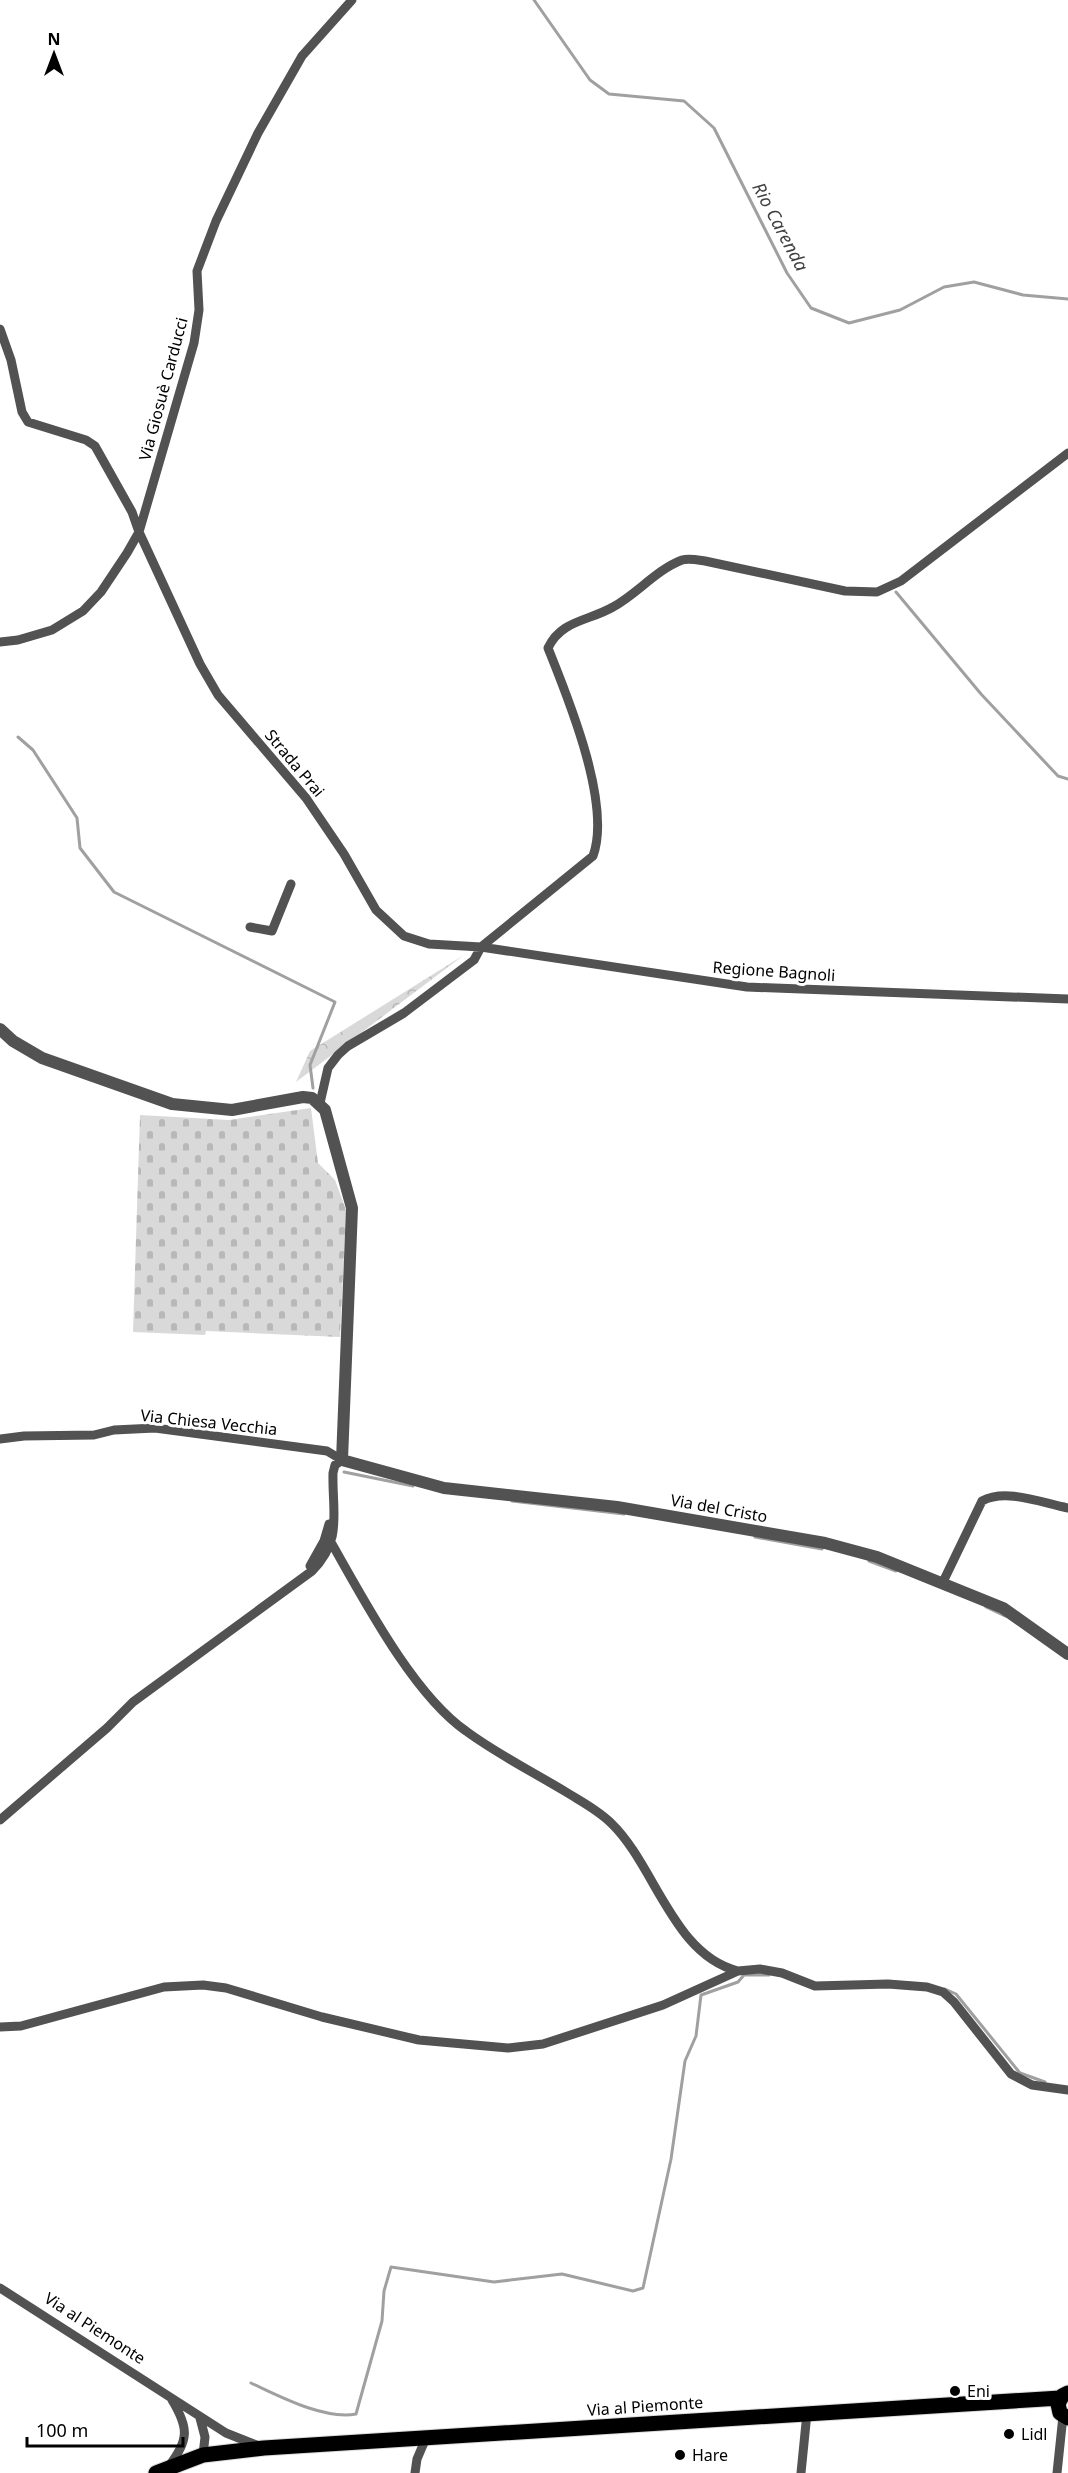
<svg xmlns="http://www.w3.org/2000/svg" width="1068" height="2473" viewBox="0 0 1068 2473" font-family="'Noto Sans',sans-serif">
	<style>
		.forest { fill: url(#forest-crowns) }
		.cemetery { fill: url(#cemetery-stones) }
		.lines { fill: none; stroke-linecap: round; stroke-linejoin: round }
		.stream { stroke: #a0a0a0; stroke-width: 3 }
		.primary-casing { stroke: #dbdbdb; stroke-width: 17 }
		.minor { stroke: #525252; stroke-width: 9 }
		.tertiary { stroke: #525252; stroke-width: 12 }
		.primary { stroke: #000; stroke-width: 15 }
		.poi-dot { fill: #000; stroke: #fff; stroke-width: 2 }
		.labels { text-anchor: middle; stroke-width: 6; stroke-linejoin: round; paint-order: stroke }
		.street-label { font-size: 16px; fill: #000; stroke: #fff }
		.poi-label { font-size: 16px; fill: #000; stroke: #fff; text-anchor: start }
		.water-label { font-size: 18px; font-style: italic; fill: #414141; stroke: #fff }
	</style>
	<defs>
		<pattern id="forest-crowns" width="20" height="18" patternUnits="userSpaceOnUse" patternTransform="scale(1.5)"><rect width="20" height="18" fill="#d9d9d9"/><path d="M2 6a3 3 0 1 1 6 0M12 15a3 3 0 1 1 6 0" fill="none" stroke="#b8b8b8"/></pattern>
		<pattern id="cemetery-stones" width="16" height="16" patternUnits="userSpaceOnUse" patternTransform="scale(1.5)"><rect width="16" height="16" fill="#d9d9d9"/><path d="M2 7V4a2 2 0 0 1 4 0v3zM10 15v-3a2 2 0 0 1 4 0v3z" fill="#b8b8b8"/></pattern>
	</defs>
	<rect width="100%" height="100%" fill="#fff"/>
	<path class="forest" d="M 464,955 L 296,1082 L 310,1051 Z"/>
	<path class="cemetery" d="M 311,1108 L 318,1163 L 335,1180 L 346,1210 L 340,1337 L 206,1331 L 205,1335 L 133,1332 L 140,1115 L 229,1120 Z"/>
	<g class="lines">
		<path class="stream" d="M 534,0 L 590,80 L 609,94 L 684,101 L 714,128 L 787,273 L 811,308 L 849,323 L 900,310 L 944,287 L 974,282 L 1023,295 L 1068,299
			M 896,592 L 981,694 L 1058,776 L 1068,779
			M 18,737 L 33,750 L 77,818 L 80,848 L 114,892 L 335,1002 L 310,1065 L 313,1088
			M 344,1472 L 413,1486
			M 512,1501 L 624,1514
			M 755,1537 L 822,1549
			M 869,1561 L 896,1571
			M 986,1607 L 1005,1616
			M 945,1989 L 956,1994 L 1020,2073 L 1045,2082
			M 251,2383 C 279,2396 324,2420 356,2414 L 382,2321 L 384,2291 L 391,2267 L 494,2282 L 562,2274 L 633,2291 L 643,2288 L 671,2159 L 685,2061 L 696,2036 L 701,1995 L 738,1982 L 744,1975 L 769,1975"/>
		<g class="primary-casing">
			<path id="primary" d="M 1068,2393 L 1062,2396 L 1058,2404 L 1060,2413 L 1068,2418
				M 156,2473 L 203,2455 L 264,2448 L 1060,2398"/>
		</g>
		<path class="minor" d="M 0,329 L 11,360 L 22,412 L 28,422 L 86,440 L 95,446 L 132,512 L 139,532 L 200,664 L 218,695 L 306,798 L 344,854 L 376,910 L 404,936 L 429,944 L 481,947 L 747,987 L 1068,999
			M 0,642 L 18,640 L 52,630 L 83,611 L 101,592 L 127,553 L 139,532 L 194,343 L 199,310 L 197,271 L 216,221 L 258,133 L 302,56 L 352,0
			M 250,927 L 272,931 L 291,884
			M 320,1103 L 328,1068 L 338,1055 L 348,1046 L 404,1013 L 474,960 L 481,947 L 593,856 C 612,804 568,698 548,648 C 561,620 589,621 613,607 C 637,594 656,570 682,560 C 689,558 698,560 705,561 L 845,591 L 877,592 L 901,581 L 1068,453
			M 0,1439 L 24,1436 L 94,1435 L 114,1430 L 155,1428 L 327,1451 L 342,1460 L 335,1465 L 333,1473 C 332,1513 343,1540 312,1571 L 133,1702 L 107,1728 L 0,1820
			M 332,1544 C 364,1600 413,1694 466,1731 C 497,1754 533,1772 566,1792 C 582,1802 598,1810 611,1823 C 655,1865 673,1955 738,1971
			M 310,1566 L 324,1541 L 329,1524
			M 942,1584 L 982,1501 C 1006,1488 1042,1503 1068,1508
			M 0,2027 L 21,2026 L 164,1987 L 203,1985 L 226,1988 L 322,2017 L 419,2040 L 508,2048 L 543,2044 L 663,2005 L 738,1971 L 760,1969 L 782,1973 L 815,1986 L 888,1984 L 927,1987 L 943,1992 L 954,2002 L 1011,2074 L 1032,2085 L 1068,2090
			M 0,2288 L 226,2433 L 259,2446
			M 200,2418 L 205,2437 L 203,2455
			M 169,2466 C 189,2440 189,2428 172,2400
			M 415,2473 L 417,2459 L 426,2438
			M 801,2473 L 807,2413
			M 1057,2473 L 1063,2416"/>
		<path class="tertiary" d="M 0,1029 L 13,1041 L 42,1058 L 172,1104 L 232,1110 L 303,1097 L 312,1098 L 325,1110 L 352,1208 L 342,1460 L 444,1488 L 617,1507 L 825,1543 L 877,1557 L 1003,1608 L 1068,1654"/>
		<use href="#primary" class="primary"/>
	</g>
	<g class="poi-dot">
		<circle cx="955" cy="2391" r="6"/>
		<circle cx="1009" cy="2434" r="6"/>
		<circle cx="680" cy="2455" r="6"/>
	</g>
	<g class="labels">
		<g class="street-label">
			<text transform="translate(163 389) rotate(-75)" y="6">Via Giosuè Carducci</text>
			<text transform="translate(295 763) rotate(50)" y="6">Strada Prai</text>
			<text transform="translate(774 971) rotate(4)" y="6">Regione Bagnoli</text>
			<text transform="translate(209 1422) rotate(6)" y="6">Via Chiesa Vecchia</text>
			<text transform="translate(719 1508) rotate(10)" y="6">Via del Cristo</text>
			<text transform="translate(95 2328) rotate(33)" y="6">Via al Piemonte</text>
			<text transform="translate(645 2406) rotate(-4)" y="6">Via al Piemonte</text>
		</g>
		<g class="poi-label">
			<text x="967" y="2397">Eni</text>
			<text x="1021" y="2440">Lidl</text>
			<text x="692" y="2461">Hare</text>
		</g>
		<g class="water-label">
			<text transform="translate(780 227) rotate(62)" y="6">Rio Carenda</text>
		</g>
	</g>
	<g transform="translate(54 54)" stroke="#ffffff" stroke-width="4.5" paint-order="stroke">
	<path d="M0-4.5L10 22L0 15L-10 22Z" fill="#000000"/>
	<text y="-9" font-size="16" font-weight="bold" text-anchor="middle" fill="#000000">N</text>
	</g>
	<path d="M27 2437v9h156v-9" fill="none" stroke="#000000" stroke-width="3"/>
	<text x="36" y="2437" font-size="18" fill="#000000" stroke="#ffffff" stroke-width="4.5" paint-order="stroke">100 m</text>
</svg>
